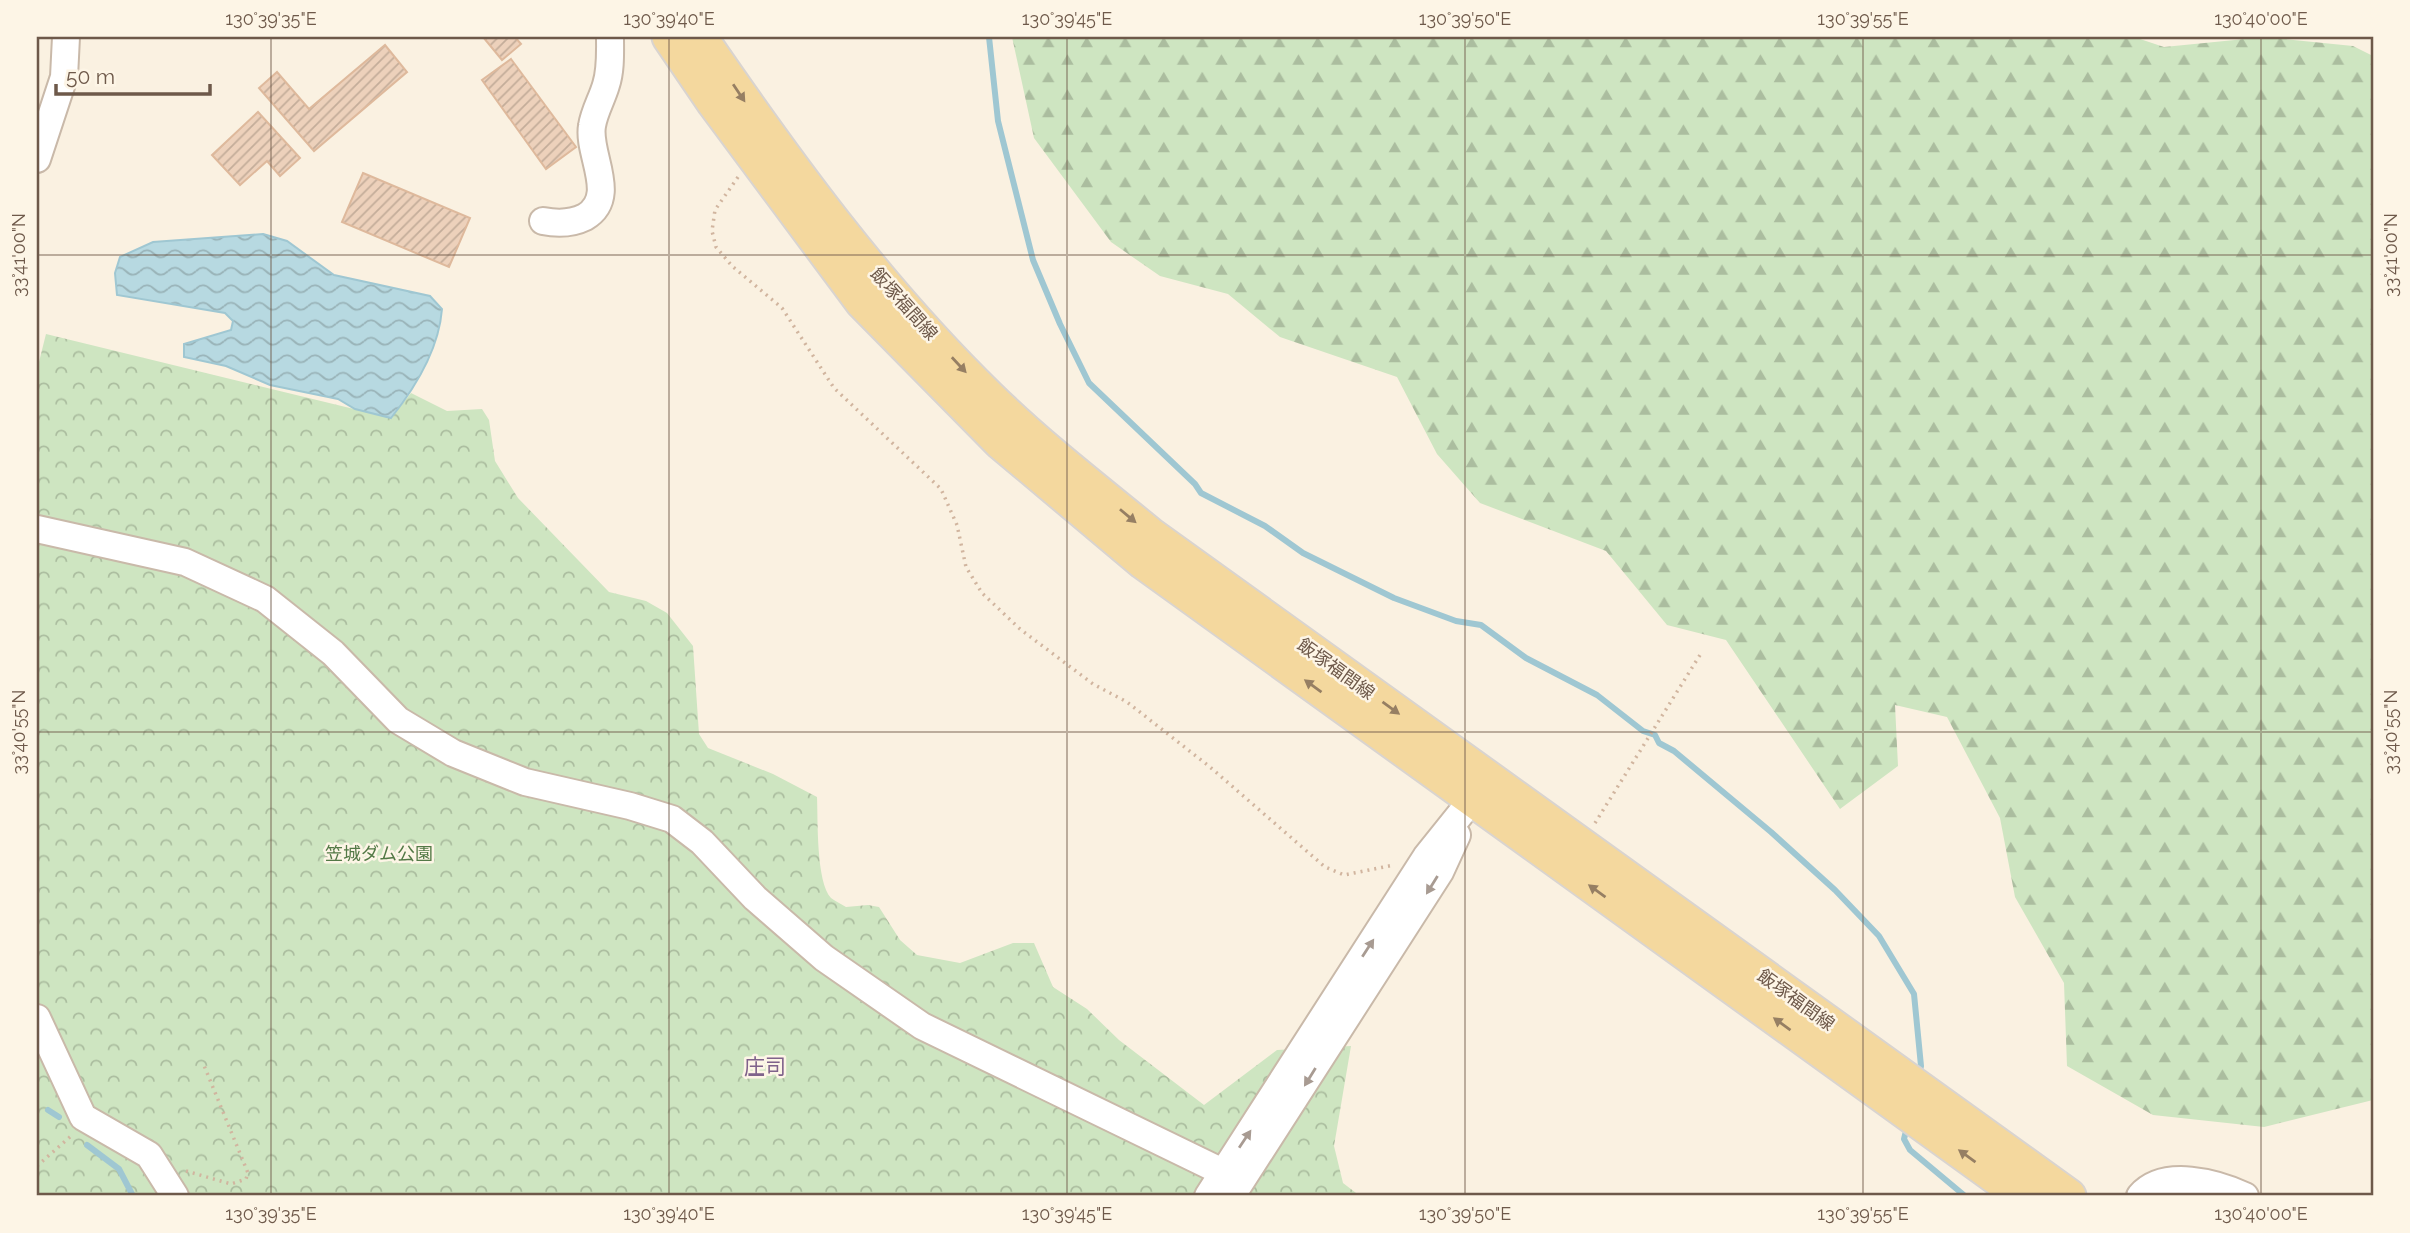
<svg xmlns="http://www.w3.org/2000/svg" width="2410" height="1233" viewBox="0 0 2410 1233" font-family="Raleway,'Noto Sans JP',sans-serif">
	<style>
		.forest { fill: url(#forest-firs) }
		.park { fill: url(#park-crowns) }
		.water { fill: url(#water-waves); stroke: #9fc7d2; stroke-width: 2 }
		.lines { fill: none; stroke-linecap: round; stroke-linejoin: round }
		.stream { stroke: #9fc7d2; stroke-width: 6 }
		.building { fill: url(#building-hatch); stroke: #deb99c; stroke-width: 2 }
		.minor-casing { stroke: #c9b9a9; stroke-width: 30 }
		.major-casing { stroke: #d9d4d0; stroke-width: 37 }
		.path { stroke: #d1b59f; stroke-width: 3.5; stroke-dasharray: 2 5; stroke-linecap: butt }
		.minor { stroke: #fff; stroke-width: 26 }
		.major { stroke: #f4d89e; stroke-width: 33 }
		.oneway { fill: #967f63 }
		.oneway2 { fill: #a89b92 }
		.ticks { fill: none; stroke: #6e594a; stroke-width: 2; stroke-opacity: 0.45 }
		.labels { text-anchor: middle; stroke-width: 5; stroke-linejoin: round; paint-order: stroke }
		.street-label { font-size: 18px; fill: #6e594a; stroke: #fdf5e6 }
		.park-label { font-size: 18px; fill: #537946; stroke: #fdf5e6 }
		.quarter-label { font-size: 21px; fill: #7f628b; stroke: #fdf5e6 }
		.neatline { fill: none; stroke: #6e594a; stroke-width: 2.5 }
		.ticks-label { font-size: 18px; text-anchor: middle; fill: #6e594a }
	</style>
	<defs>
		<pattern id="forest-firs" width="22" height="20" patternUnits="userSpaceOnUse" patternTransform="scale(1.75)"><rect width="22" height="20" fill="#cee5c1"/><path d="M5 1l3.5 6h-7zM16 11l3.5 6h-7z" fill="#abbd9f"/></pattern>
		<pattern id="park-crowns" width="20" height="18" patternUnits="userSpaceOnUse" patternTransform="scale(1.75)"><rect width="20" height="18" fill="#cee5c1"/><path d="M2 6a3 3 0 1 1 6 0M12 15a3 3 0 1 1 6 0" fill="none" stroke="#abbd9f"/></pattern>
		<pattern id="water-waves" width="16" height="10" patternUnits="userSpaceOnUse" patternTransform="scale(1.75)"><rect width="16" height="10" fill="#b7d9e1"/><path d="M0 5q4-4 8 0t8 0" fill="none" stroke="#99b3b8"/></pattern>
		<pattern id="building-hatch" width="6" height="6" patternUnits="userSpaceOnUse" patternTransform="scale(1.75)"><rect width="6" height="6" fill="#edd1bb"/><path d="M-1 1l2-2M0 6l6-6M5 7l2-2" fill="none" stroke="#c4ad9a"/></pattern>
	</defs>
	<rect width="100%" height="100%" fill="#faf1e1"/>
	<path class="forest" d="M 1012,37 L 2134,37 L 2164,47 L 2265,37 L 2353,46 L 2373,56 L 2373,1100 L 2264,1127 L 2153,1115 L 2067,1066 L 2064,983 L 2015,897 L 2000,818 L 1947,717 L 1895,705 L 1898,766 L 1840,809 L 1726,640 L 1667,625 L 1606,551 L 1480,503 L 1437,454 L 1397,377 L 1280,337 L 1228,294 L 1160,276 L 1111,242 L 1034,138 Z"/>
	<path class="park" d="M 46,334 L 391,418 L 411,393 L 447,411 L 482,409 L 489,420 L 495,461 L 518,498 L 609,592 L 646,601 L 667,613 L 693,646 L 699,734 L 708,748 L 773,774 L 817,797 C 818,820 816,882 831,898 C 835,901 841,904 846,907 L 868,905 L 879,907 L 900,940 L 917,955 L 960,963 L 1013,943 L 1034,943 L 1053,987 L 1087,1009 L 1119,1040 L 1204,1105 L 1277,1050 L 1351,1046 L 1334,1146 L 1343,1183 L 1360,1196 L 37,1196 L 37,370 Z"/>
	<path class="water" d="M 263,234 L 287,241 L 334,275 L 430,296 L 442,309 C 439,348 415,388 391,418 L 355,409 L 338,399 L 270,385 L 226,366 L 184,357 L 184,344 L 231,330 L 233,321 L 225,313 L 117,295 L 115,273 L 120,257 L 153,242 Z"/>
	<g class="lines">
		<path class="stream" d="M 989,37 L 998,121 L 1033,260 L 1060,324 L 1089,383 L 1195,484 L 1201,493 L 1265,526 L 1303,553 L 1394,598 L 1456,621 L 1481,625 L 1526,658 L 1597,695 L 1643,731 L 1655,735 L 1659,743 L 1674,751 L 1771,832 L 1835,890 L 1879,936 L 1914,994 L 1921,1066 L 1919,1076
			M 48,1110 L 59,1117
			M 1907,1127 L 1904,1139 L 1910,1150 L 1965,1196
			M 87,1145 L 119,1169 L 133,1196"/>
	</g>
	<path class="building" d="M 483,37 L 515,37 L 521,44 L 502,60 Z
		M 385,45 L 407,72 L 314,151 L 259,88 L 277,72 L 309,109 Z
		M 511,59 L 576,147 L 546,169 L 482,80 Z
		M 258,112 L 300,158 L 280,176 L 267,161 L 240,185 L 212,155 Z
		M 363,173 L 470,218 L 449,267 L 342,222 Z"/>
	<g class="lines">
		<g class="minor-casing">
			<path id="minor" d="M 37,159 L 64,77 L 66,37
				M 543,221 C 558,224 571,224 585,217 C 619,197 587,154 592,126 C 594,112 602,99 606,85 C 611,70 610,52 610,37
				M 37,529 L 185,562 L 265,599 L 333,653 L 398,720 L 453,753 L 525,782 L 630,806 L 672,819 L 702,842 L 755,898 L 824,958 L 922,1026 L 1241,1181
				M 37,1018 L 83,1117 L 149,1155 L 175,1196
				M 1233,1194 L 1440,872 L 1457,835
				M 1208,1196 L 1426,857 L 1483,786
				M 2140,1196 C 2164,1168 2217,1183 2245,1196"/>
		</g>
		<g class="major-casing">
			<path id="major" d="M 669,37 L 714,103 L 862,302 L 1000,442 L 1143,562 L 2022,1196
				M 700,37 C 787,164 878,289 989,397 C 1039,446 1096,490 1151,535 L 2069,1196"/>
		</g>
		<path class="path" d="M 738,177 L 715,210 L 712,231 L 716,247 L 732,266 L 782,308 L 834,388 L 941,489 L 957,525 L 966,567 L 982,593 L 1020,629 L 1093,684 L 1127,702 L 1210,767 L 1325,867 L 1344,875 L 1394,865
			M 1595,823 L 1700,655
			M 37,1166 L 71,1136
			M 186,1171 L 231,1184 L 246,1179 L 248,1173 L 203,1063"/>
		<use href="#minor" class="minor"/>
		<use href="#major" class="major"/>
	</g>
	<defs><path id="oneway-solid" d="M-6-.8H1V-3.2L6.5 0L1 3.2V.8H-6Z" transform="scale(1.75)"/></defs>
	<g class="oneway">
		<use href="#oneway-solid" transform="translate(739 93) rotate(56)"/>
		<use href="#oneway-solid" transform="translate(959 365) rotate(47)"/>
		<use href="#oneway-solid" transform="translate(1128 516) rotate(40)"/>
		<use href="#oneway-solid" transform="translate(1313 686) rotate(-144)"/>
		<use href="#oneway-solid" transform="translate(1391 708) rotate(36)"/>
		<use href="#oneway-solid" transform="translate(1597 891) rotate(-144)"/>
		<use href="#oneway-solid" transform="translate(1782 1024) rotate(-144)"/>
		<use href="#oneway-solid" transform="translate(1967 1156) rotate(-144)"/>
	</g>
	<g class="oneway2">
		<use href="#oneway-solid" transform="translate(1432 885) rotate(122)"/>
		<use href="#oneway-solid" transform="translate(1368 948) rotate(-57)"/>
		<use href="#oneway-solid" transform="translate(1310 1077) rotate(122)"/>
		<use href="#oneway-solid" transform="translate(1245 1139) rotate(-56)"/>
	</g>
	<path class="ticks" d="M 271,37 L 271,1196M 669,37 L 669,1196M 1067,37 L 1067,1196M 1465,37 L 1465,1196M 1863,37 L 1863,1196M 2261,37 L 2261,1196M 37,255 L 2373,255M 37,732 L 2373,732"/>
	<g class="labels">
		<g class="street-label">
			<text transform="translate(904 304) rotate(48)" y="6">飯塚福間線</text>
			<text transform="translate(1336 669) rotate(36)" y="6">飯塚福間線</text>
			<text transform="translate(1796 1000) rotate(36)" y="6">飯塚福間線</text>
		</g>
		<g class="park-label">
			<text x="379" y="860">笠城ダム公園</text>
		</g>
		<g class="quarter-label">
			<text x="765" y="1074">庄司</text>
		</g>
	</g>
	<rect width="2410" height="1233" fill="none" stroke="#fdf5e6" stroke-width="77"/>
	<path d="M56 84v10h154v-10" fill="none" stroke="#6e594a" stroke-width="3.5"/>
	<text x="66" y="84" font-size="21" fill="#6e594a" stroke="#fdf5e6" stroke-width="5" paint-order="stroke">50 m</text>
	<rect x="38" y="38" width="2334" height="1156" class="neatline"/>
	<g class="ticks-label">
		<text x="271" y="25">130°39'35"E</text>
		<text x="669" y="25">130°39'40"E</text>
		<text x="1067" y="25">130°39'45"E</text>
		<text x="1465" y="25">130°39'50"E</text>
		<text x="1863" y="25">130°39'55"E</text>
		<text x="2261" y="25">130°40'00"E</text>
		<text transform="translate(19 255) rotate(-90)" y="6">33°41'00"N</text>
		<text transform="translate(2391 255) rotate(-90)" y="6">33°41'00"N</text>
		<text transform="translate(19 732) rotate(-90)" y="6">33°40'55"N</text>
		<text transform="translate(2391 732) rotate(-90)" y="6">33°40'55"N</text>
		<text x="271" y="1220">130°39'35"E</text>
		<text x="669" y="1220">130°39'40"E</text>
		<text x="1067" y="1220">130°39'45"E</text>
		<text x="1465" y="1220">130°39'50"E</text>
		<text x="1863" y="1220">130°39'55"E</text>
		<text x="2261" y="1220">130°40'00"E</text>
	</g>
</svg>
